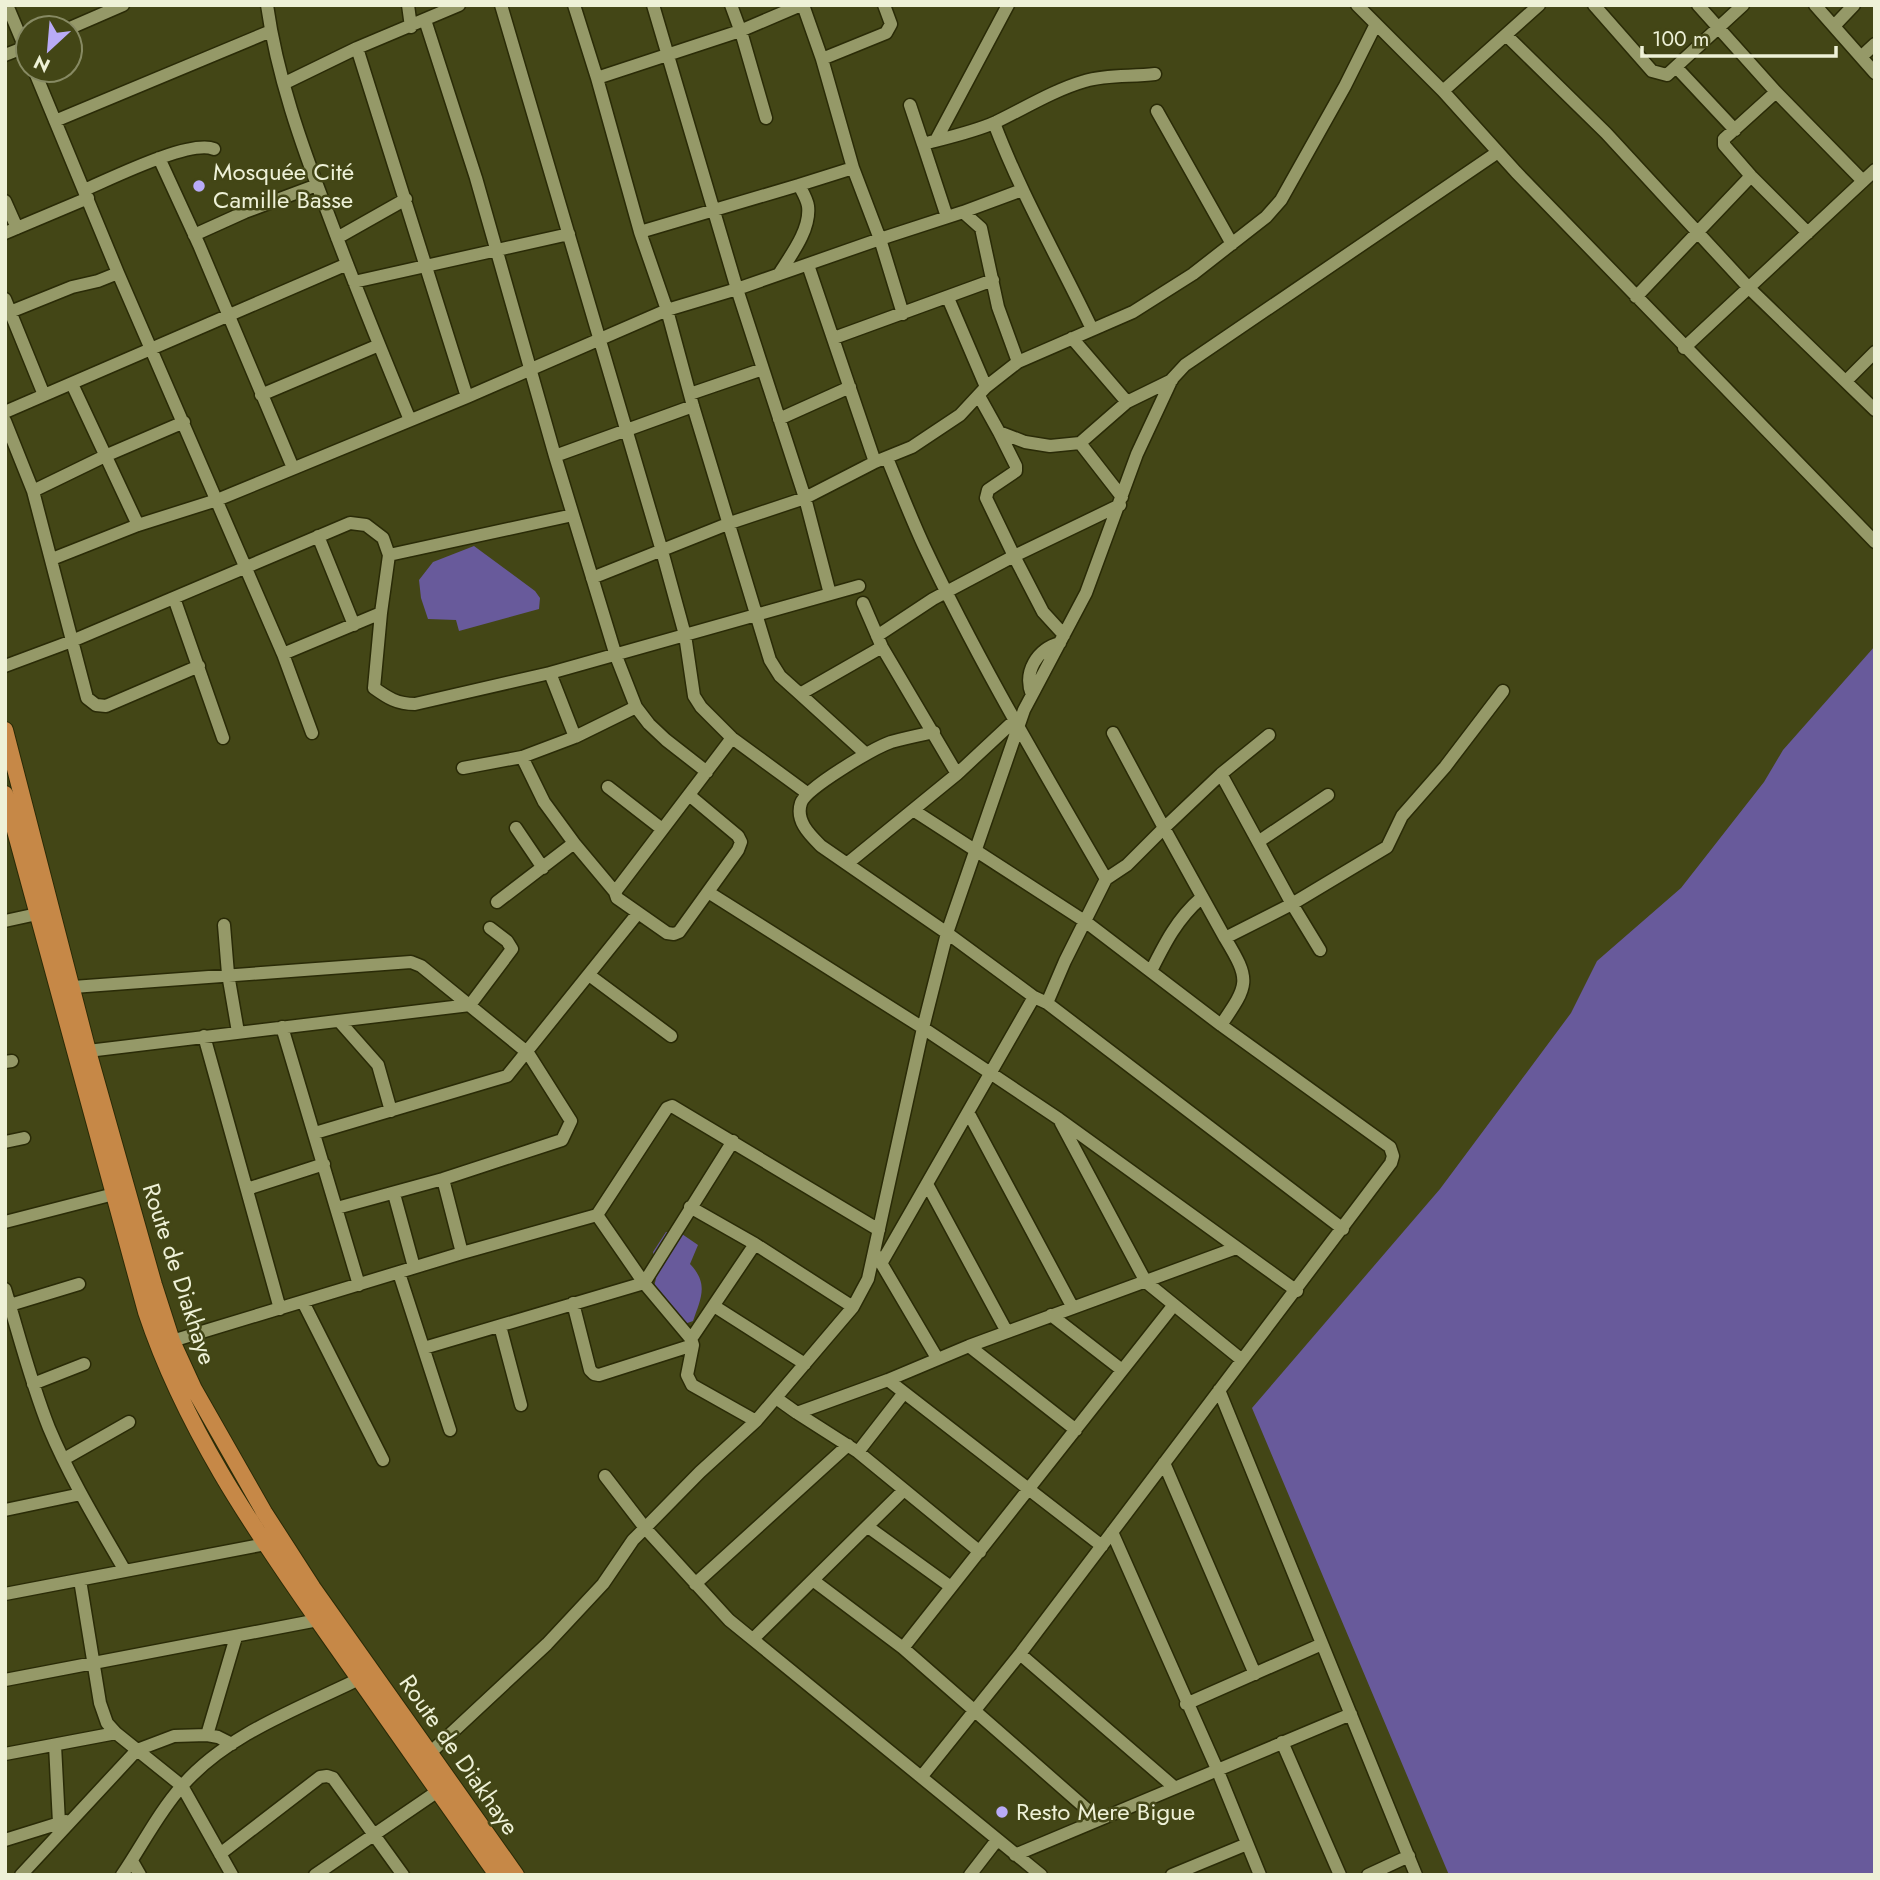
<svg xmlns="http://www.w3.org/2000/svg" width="1880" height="1880" viewBox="0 0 1880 1880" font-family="Jost,sans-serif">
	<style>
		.green { fill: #685a9b }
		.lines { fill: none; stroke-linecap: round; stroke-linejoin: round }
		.minor-casing { stroke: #2a2b07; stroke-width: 15 }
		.major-casing { stroke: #2a2b07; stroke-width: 18 }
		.minor { stroke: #959968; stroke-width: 12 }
		.major { stroke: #c68847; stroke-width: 16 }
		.poi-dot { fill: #b9abf7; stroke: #434616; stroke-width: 2.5 }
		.labels { text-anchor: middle; stroke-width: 5; stroke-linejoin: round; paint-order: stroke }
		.poi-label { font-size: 24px; fill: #eef1d7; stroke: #434616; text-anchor: start }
		.street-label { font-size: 24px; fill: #eef1d7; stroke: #434616 }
	</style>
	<rect width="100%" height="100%" fill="#434616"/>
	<path class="green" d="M 474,546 L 535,591 L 540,598 L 539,609 L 459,631 L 456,620 L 428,619 L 421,598 L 419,580 L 433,562 Z
		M 1875,646 L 1875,1875 L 1449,1875 L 1252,1408 L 1440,1189 L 1571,1013 L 1597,961 L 1681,888 L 1764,782 L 1783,750 Z
		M 666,1232 L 679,1232 L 698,1245 L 690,1264 C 709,1284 701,1298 693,1321 L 676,1327 L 650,1294 C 659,1279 657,1268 653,1252 Z"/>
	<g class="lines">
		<g class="minor-casing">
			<path id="minor" d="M 7,5 L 28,55
				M 267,5 C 277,76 301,144 327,211 C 353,281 381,350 410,420
				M 408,5 L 411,27
				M 501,5 L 662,551 L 685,635 L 694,696 L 701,707 L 732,738 L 807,793
				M 574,5 L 597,78 L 640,232 L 667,310 L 693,406 L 770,660 L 780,676 L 800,694
				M 653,5 L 737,289 L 805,498 L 830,594
				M 731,5 L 742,35 L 766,118
				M 803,5 L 822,59 L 853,168 L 880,239 L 903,314
				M 1357,5 L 1443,91 L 1516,172 L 1875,542
				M 1594,5 L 1652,71 L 1667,75 L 1743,5
				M 1698,5 L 1776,92 L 1863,181
				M 1815,5 L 1875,73
				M 425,20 L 476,178 L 555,456 L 616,656 L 636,707 L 649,724 L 666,740 L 707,772
				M 1834,26 L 1854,5
				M 70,28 L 123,5
				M 1506,35 L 1606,133 L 1749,288 L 1875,410
				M 357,48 L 467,397
				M 5,55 L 28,46
				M 1861,57 L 1875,44
				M 822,59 L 886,33 L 891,24 L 884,5
				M 1676,67 L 1735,130
				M 34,70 L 118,273 L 283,654 L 312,733
				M 597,78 L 740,31 L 801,5
				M 285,83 L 357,48 L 459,5
				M 1443,91 L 1539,5
				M 1776,92 L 1724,139 L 1724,145 L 1751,176 L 1808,233
				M 910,105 L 923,144
				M 1157,111 L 1232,244
				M 55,121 L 271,31
				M 994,123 C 1021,194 1059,260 1092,329
				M 936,140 L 1008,5
				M 159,158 L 199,245 L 293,468
				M 84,190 C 110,179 190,139 214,149
				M 5,201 L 17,228
				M 963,212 L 981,228 L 998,307 L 1018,362
				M 947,217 L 923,144 C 946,138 974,132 996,122 C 1025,108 1054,90 1085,81 C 1107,74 1132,77 1155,74
				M 640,232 L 799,185
				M 5,233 L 88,198
				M 194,235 L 245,212 L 317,185
				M 337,238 L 406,199
				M 808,265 L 875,462
				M 779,274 C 791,255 811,229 808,206 C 807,199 802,191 799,185 L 853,168
				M 354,282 L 569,234
				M 1636,297 L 1751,176
				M 948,298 L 986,387
				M 5,299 L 44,395
				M 5,314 L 72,287 L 98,281 L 118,273
				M 834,338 L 993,280
				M 1072,338 L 1127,402
				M 1684,348 L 1875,170
				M 1846,381 L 1875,352
				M 72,384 L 138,525
				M 690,394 L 763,369
				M 261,395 L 379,345
				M 979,396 L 999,432
				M 5,412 L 345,265
				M 779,419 L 850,387
				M 5,421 L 33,491 L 87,698 L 96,705 L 106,706 L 199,666
				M 1080,443 L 1122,497
				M 555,456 L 693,406
				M 887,458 C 899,487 911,518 924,546 C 978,661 1043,770 1106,879
				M 33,491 L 105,456 L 184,422
				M 1120,505 L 1014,556 L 986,498 L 988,490 L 1016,471 L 1016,466 L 999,432 L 1025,442 L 1050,446 L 1080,443 L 1127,402 L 1172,380
				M 318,536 L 354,625
				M 389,555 L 573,515
				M 52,559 L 138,525 L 217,500 L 467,397 L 667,310 L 737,289 L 880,239 L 963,212 L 1022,190
				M 592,578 L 730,523 L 805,498 L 875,462 L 912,447 L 960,415 L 986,387 L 1018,362 L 1133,312 L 1193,274 L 1266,217 L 1281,200 L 1345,86 L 1376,24
				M 174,598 L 223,738
				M 863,603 L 882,647 L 957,774
				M 877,636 L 933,599 L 1014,556 L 1043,612 L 1064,635
				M 283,654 L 381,613
				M 5,666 L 72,641 L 350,523 L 366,525 L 383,538 L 389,555 L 381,613 L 374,688 C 388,698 397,704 415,704 L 550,673 L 575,737
				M 550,673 L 859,586
				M 1032,695 L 1086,593 L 1137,454 L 1172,379 L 1185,365 L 1498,152
				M 934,732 C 920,735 905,738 891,742 C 874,748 806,788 801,803 C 795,821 810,835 821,846 L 947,933 L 1034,997 L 1047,1003 L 1343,1229
				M 1113,733 L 1164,828 L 1221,774 L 1269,735
				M 866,754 L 800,694 L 882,647
				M 522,757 L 544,802 L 574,843 L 615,892 L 617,898 L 667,933 L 674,934 L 679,932 L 738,850 L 741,842 L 738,836 L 689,795
				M 463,768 L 522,757 L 575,737 L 636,707
				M 1221,774 L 1292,904 L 1320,950
				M 608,787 L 662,829
				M 913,810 L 1086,922 L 1221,1025 L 1390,1147 L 1393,1156 L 1391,1163 L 1020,1654 L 922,1776
				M 516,828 L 543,868
				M 1258,842 L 1328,795
				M 848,863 L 957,774 L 1015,720
				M 615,892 L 732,738
				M 708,892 L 923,1028 L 1059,1119 L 1297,1291
				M 497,902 L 574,843
				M 5,921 L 37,914
				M 224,925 L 228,974 L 238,1032
				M 1151,971 C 1165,943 1177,919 1201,898
				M 589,975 L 671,1036
				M 73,987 L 411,962 L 421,966 L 528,1053 L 571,1121 L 562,1140 L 443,1179 L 337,1208
				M 1047,1003 L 1065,961 L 1106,879 L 1127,865 L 1164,828 L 1225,938 L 1292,904 L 1387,847 L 1402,816 L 1445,767 L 1503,691
				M 340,1022 L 378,1065 L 391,1111
				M 1221,1025 C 1249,984 1251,981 1225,938
				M 282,1027 L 359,1285
				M 204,1036 L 280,1309
				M 88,1051 L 470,1005 L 512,949 L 507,941 L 490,928
				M 5,1062 L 12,1061
				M 968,1112 L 1073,1308
				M 1061,1123 L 1146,1282 L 1242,1360
				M 315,1133 L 507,1076 L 638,913
				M 5,1142 L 24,1138
				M 443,1179 L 462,1253
				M 927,1184 L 1007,1332
				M 247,1189 L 324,1164
				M 394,1194 L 414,1267
				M 690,1207 L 755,1244 L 853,1307
				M 597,1215 L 644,1283 L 691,1339 L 693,1345 L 687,1375 L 692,1385 L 756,1421
				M 5,1222 L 114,1194
				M 877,1256 L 937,1358
				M 882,1262 L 1034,997
				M 399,1273 L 450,1430
				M 5,1289 C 19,1335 31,1383 49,1428 C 70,1478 98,1524 125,1571
				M 303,1302 L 383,1460
				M 573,1303 L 590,1370 L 594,1374 L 599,1375 L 693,1345
				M 10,1305 L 79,1284
				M 714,1306 L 805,1364
				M 1051,1315 L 1122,1370
				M 500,1326 L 521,1405
				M 691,1339 L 755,1244
				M 172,1341 L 462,1253 L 597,1215 L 667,1108 L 672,1106 L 879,1230
				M 969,1346 L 1076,1430
				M 424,1348 L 644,1283 L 733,1141
				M 888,1380 L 1102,1546
				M 33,1384 L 84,1364
				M 1219,1390 L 1416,1875
				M 776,1398 L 797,1413 L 888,1380 L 969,1346 L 1236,1248
				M 797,1413 L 858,1452 L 980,1552
				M 858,1452 L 903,1394
				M 64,1459 L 129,1422
				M 1164,1463 L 1255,1674
				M 605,1476 L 645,1528 L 729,1620 L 1041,1875
				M 5,1510 L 81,1494
				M 868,1527 L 951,1587
				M 1112,1532 L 1217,1769 L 1260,1875
				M 80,1580 L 100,1703 L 107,1723 L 116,1733 L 182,1786 L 232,1875
				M 814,1581 L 903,1648 L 1098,1819
				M 695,1584 L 848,1445
				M 5,1594 L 271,1543
				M 753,1639 L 904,1490
				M 903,1648 L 1173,1306
				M 1020,1654 L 1174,1787
				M 5,1680 L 318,1620
				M 1186,1704 L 1322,1644
				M 207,1735 L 236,1637
				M 1282,1742 L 1340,1875
				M 55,1745 L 59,1823
				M 430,1753 L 547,1644 L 603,1584 L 633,1540 L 645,1528 L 700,1472 L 756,1421 L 853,1307 L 868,1279 L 923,1028 L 947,933 L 1024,710 L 1032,695 C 1023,672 1037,649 1060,643
				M 5,1754 L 116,1733
				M 5,1840 L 66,1821
				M 220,1854 L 320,1777 L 327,1776 L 333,1778 L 403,1875
				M 1015,1855 L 1351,1714
				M 132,1861 L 140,1875
				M 21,1875 L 137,1750 L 174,1736 L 207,1735 L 218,1737 L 232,1744
				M 122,1875 C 142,1846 158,1813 182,1786 C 227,1734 298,1709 359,1679
				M 315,1875 L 438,1791
				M 970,1875 L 997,1840
				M 1172,1875 L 1247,1844
				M 1368,1875 L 1409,1856"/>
		</g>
		<g class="major-casing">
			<path id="major" d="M 5,730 L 88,1051 L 154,1285 L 172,1341 L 194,1389 L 264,1512 L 313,1588 L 516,1875
				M 5,794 L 146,1312 C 184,1426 251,1525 319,1622 C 378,1707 438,1790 497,1875"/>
		</g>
		<use href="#minor" class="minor"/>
		<use href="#major" class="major"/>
	</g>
	<g class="poi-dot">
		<circle cx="199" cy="186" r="7"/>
		<circle cx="1002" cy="1812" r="7"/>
	</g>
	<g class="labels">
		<g class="poi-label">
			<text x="213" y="180">Mosquée Cité<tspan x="213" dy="28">Camille Basse</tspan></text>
			<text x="1016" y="1820">Resto Mere Bigue</text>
		</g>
		<g class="street-label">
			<text transform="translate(179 1274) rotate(72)" y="8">Route de Diakhaye</text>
			<text transform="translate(459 1755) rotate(55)" y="8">Route de Diakhaye</text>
		</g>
	</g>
	<rect width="1880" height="1880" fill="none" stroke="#eef1d7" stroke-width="14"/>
	<g transform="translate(49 49) rotate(206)"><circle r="33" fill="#434616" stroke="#878a63" stroke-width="2"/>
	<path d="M0-5L12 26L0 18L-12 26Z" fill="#b9abf7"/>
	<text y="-10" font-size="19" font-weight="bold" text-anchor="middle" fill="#eef1d7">N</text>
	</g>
	<path d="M1642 46v10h194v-10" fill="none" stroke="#eef1d7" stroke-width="3.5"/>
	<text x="1652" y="46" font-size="21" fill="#eef1d7" stroke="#434616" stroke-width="5" paint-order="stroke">100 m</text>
</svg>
